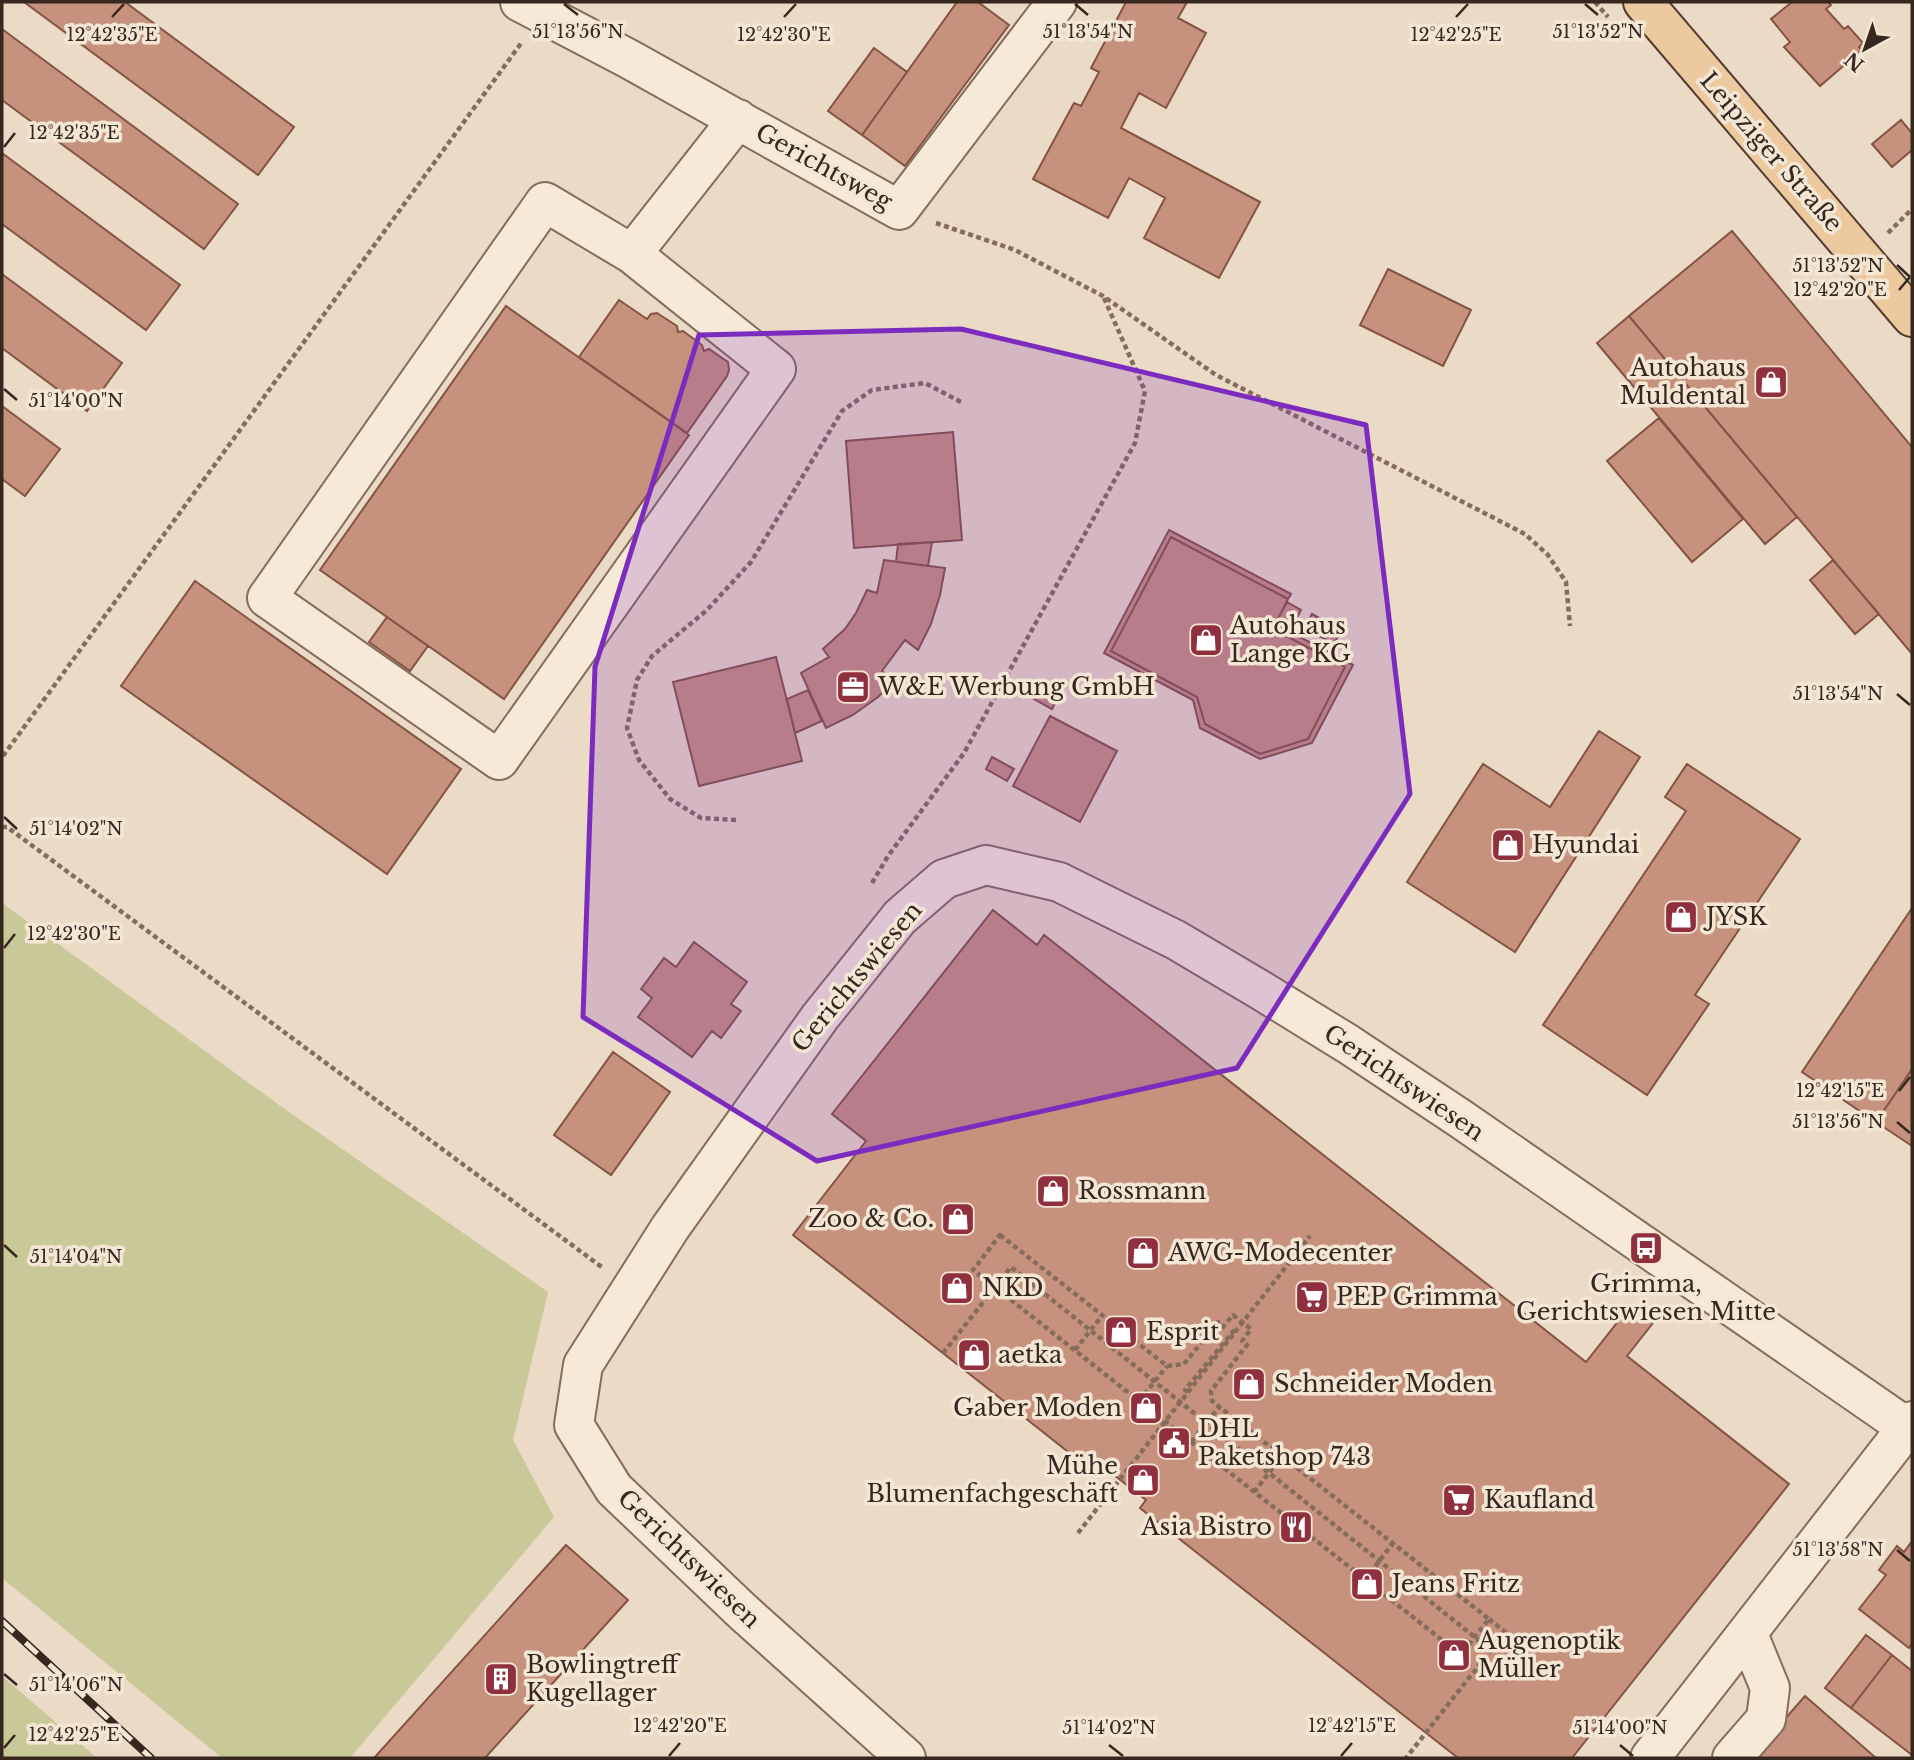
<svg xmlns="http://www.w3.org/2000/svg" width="1914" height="1760" viewBox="0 0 1914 1760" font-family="'Libre Baskerville',serif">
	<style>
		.green { fill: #c9c899 }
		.building { fill: #c7927d; stroke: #835443; stroke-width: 2 }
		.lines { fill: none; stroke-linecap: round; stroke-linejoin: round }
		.minor-casing { stroke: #856c5c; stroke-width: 42 }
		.major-casing { stroke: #533c30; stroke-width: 42 }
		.path { stroke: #856c5c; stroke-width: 4.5; stroke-dasharray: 5 3.5; stroke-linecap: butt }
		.minor { stroke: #f7e9d8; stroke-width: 38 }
		.major { stroke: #ecc99f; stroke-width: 38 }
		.rail-casing { stroke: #36271f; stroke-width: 8 }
		.rail { stroke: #f3e6d4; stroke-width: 5; stroke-dasharray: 16; stroke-linecap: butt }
		.path-bridge { stroke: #856c5c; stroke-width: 4.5; stroke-dasharray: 5 3.5; stroke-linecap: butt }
		.marked { fill: #7b2cbf; fill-opacity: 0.2; stroke: #7b2cbf; stroke-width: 5; stroke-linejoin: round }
		.ticks { fill: none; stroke: #36271f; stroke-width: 2.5 }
		.labels { text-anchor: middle; stroke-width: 7; stroke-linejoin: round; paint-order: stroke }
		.street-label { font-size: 24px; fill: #36271f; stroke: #f3e6d4 }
		.poi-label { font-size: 24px; fill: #36271f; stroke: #f3e6d4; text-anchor: start }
		.ticks-label { font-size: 18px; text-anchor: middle; fill: #36271f; stroke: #f3e6d4; stroke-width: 7; stroke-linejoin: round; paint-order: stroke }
	</style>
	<rect width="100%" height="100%" fill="#ebdac5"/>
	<path class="green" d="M 2,903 L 286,1110 L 548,1292 L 513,1440 L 554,1517 L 350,1758 L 222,1758 L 2,1578 Z
		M 2,1676 L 97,1758 L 2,1758 Z"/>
	<path class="building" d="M 24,2 L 125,2 L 294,127 L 258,175 Z
		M 957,2 L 978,2 L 1009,25 L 905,166 L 862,135 Z
		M 1126,2 L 1187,2 L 1178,18 L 1206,33 L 1166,108 L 1139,93 L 1121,128 L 1260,202 L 1219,278 L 1144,238 L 1165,198 L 1129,178 L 1108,218 L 1033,179 L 1074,103 L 1081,106 L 1099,72 L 1091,68 Z
		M 1792,2 L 1828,2 L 1831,5 L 1826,9 L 1844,29 L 1848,26 L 1863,43 L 1859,47 L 1862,50 L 1820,86 L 1784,47 L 1790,42 L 1771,19 Z
		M 2,29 L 238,204 L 204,249 L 2,100 Z
		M 874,48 L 907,72 L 862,135 L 828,111 Z
		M 1901,120 L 1912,133 L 1912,150 L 1892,167 L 1872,144 Z
		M 2,153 L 180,285 L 146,330 L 2,224 Z
		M 1732,231 L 1912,447 L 1912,654 L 1629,316 Z
		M 1388,269 L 1471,310 L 1443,366 L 1360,325 Z
		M 2,274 L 122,363 L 87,411 L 2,348 Z
		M 619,300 L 647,319 L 651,314 L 657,313 L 677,326 L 678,332 L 683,331 L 702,345 L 704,351 L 709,349 L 728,362 L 729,370 L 727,376 L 687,433 L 579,357 Z
		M 506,306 L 689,435 L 504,699 L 320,570 Z
		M 1629,316 L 1797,517 L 1765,544 L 1597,343 Z
		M 2,406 L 60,449 L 25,496 L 2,479 Z
		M 1659,418 L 1743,519 L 1692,562 L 1607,461 Z
		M 953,432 L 962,540 L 854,548 L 846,441 Z
		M 1169,530 L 1291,594 L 1288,599 L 1171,537 L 1111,651 L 1197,697 L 1205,724 L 1260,754 L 1308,739 L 1345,667 L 1273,629 L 1275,624 L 1353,665 L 1312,743 L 1260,759 L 1200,728 L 1193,700 L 1104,653 Z
		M 1171,537 L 1288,599 L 1273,629 L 1345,667 L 1308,739 L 1260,754 L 1205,724 L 1197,697 L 1111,651 Z
		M 932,542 L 928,566 L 896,562 L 898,544 Z
		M 884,560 L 945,568 L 940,595 L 931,624 L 918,650 L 905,640 L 882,671 L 894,681 L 878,697 L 853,715 L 826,728 L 801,673 L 829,657 L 823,649 L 845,629 L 856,613 L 867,590 L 877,593 Z
		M 1833,560 L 1879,614 L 1855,634 L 1810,580 Z
		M 195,581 L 461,769 L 387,874 L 121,686 Z
		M 1287,602 L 1301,610 L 1290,632 L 1275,624 Z
		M 1312,614 L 1341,630 L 1334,644 L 1305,628 Z
		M 387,617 L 428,646 L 410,671 L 369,642 Z
		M 776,657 L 802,761 L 699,786 L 673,682 Z
		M 1043,681 L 1061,691 L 1052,709 L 1034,699 Z
		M 808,690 L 822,721 L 795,733 L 787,699 Z
		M 1050,716 L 1117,751 L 1080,822 L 1013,786 Z
		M 1599,731 L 1640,757 L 1515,952 L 1407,882 L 1483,764 L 1550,807 Z
		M 992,757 L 1014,769 L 1007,781 L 986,769 Z
		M 1687,764 L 1800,839 L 1695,995 L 1709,1004 L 1647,1095 L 1543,1025 L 1686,811 L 1665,797 Z
		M 1912,908 L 1912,1069 L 1876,1122 L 1802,1072 Z
		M 993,910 L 1037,945 L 1044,935 L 1586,1362 L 1631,1305 L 1653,1323 L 1627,1356 L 1789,1484 L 1572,1758 L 1458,1758 L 1140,1508 L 1146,1500 L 1087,1454 L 1081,1462 L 793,1235 L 866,1141 L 832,1114 Z
		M 694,942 L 747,982 L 731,1004 L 741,1011 L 721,1038 L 712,1031 L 692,1057 L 638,1017 L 652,998 L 641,989 L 664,958 L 676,967 Z
		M 613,1052 L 670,1092 L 611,1175 L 554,1135 Z
		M 1912,1069 L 1912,1146 L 1876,1122 Z
		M 1912,1541 L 1912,1643 L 1909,1648 L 1859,1609 L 1886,1575 L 1879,1570 L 1897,1546 L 1904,1552 Z
		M 566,1545 L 628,1600 L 485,1758 L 374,1758 Z
		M 1866,1635 L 1892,1655 L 1851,1708 L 1825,1688 Z
		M 1892,1655 L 1912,1671 L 1912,1755 L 1851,1708 Z
		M 1805,1696 L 1876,1758 L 1751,1758 Z"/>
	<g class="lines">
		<g class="minor-casing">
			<path id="minor" d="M 520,2 L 629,59 L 899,210 L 1057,2
				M 632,254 L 776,369 L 499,760 L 267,598 L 545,202 L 632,254 L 738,119
				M 906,1758 L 742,1611 L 614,1489 L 574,1425 L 583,1365 L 670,1228 L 820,1017 L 900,917 L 944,879 L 986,865 L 1059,882 L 1176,940 L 1262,991 L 1348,1044 L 1461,1119 L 1912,1431
				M 1650,1758 L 1912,1421
				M 1732,1758 L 1766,1719 L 1770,1688 L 1748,1634"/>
		</g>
		<g class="major-casing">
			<path id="major" d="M 1643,2 L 1912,317"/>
		</g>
		<path class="path" d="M 1595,2 L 1608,17
			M 936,223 L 1015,250 L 1103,296 L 1216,375 L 1525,534 L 1548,555 L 1566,582 L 1570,626
			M 1888,233 L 1912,209
			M 3,756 L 522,42
			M 736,820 L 701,818 L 670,799 L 639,760 L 627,728 L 637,680 L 652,656 L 707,610 L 751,562 L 842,411 L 872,390 L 925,383 L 961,402
			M 2,827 L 7,827 L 603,1268
			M 872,883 L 888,856 L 964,753 L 1135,443 L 1145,391 L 1104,298
			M 1000,1235 L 1167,1366 L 1184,1364 L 1218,1322 L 1223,1327 L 1233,1315 L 1251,1329 L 1242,1341 L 1247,1345 L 1211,1391 L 1212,1401 L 1489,1619 L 1461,1655 L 973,1270 Z
			M 943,1353 L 1011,1267 L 1491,1650 L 1406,1758
			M 1188,1392 L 1185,1390 L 1236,1328
			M 1078,1533 L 1310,1236
			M 1489,1619 L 1514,1639"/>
		<use href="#minor" class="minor"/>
		<use href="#major" class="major"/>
		<g class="rail-casing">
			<path id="rail" d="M 2,1621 L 151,1758"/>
		</g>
		<use href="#rail" class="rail"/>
		<path class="path-bridge" d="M 1075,1350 L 1102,1316
			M 1139,1401 L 1167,1366
			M 1191,1442 L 1220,1406
			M 1254,1492 L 1282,1456
			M 1365,1580 L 1393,1543"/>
	</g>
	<path class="marked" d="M 961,329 L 1366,425 L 1410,794 L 1237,1068 L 817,1161 L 583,1017 L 595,667 L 699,335 Z"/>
	<path class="ticks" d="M 564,4 L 578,15M 1075,4 L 1088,15M 1585,4 L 1598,15M 112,17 L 124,4M 784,17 L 796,4M 1456,17 L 1468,4M 4,147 L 15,133M 1897,265 L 1910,277M 1899,290 L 1910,277M 4,389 L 17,400M 1897,694 L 1910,705M 4,817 L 17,829M 4,948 L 15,934M 1899,1091 L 1910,1077M 1897,1122 L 1910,1133M 4,1245 L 17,1257M 1897,1550 L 1910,1561M 4,1674 L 17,1685M 1109,1745 L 1123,1756M 1620,1745 L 1633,1756M 4,1748 L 15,1735M 669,1756 L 680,1743M 1341,1756 L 1352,1743"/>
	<defs>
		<g id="shop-square" transform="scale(1.75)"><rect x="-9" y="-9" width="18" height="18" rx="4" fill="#90303e" stroke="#f3e6d4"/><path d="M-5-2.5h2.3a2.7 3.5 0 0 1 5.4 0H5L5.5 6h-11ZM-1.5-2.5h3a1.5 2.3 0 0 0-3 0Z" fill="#fff"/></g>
		<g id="office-square" transform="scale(1.75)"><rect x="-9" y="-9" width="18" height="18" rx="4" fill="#90303e" stroke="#f3e6d4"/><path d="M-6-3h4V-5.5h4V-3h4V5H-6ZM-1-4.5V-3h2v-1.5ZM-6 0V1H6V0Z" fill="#fff"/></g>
		<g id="bus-square" transform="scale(1.75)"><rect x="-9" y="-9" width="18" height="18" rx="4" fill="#90303e" stroke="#f3e6d4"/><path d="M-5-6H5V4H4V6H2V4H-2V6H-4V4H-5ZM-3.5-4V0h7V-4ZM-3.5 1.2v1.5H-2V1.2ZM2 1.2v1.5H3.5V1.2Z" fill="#fff"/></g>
		<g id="supermarket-square" transform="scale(1.75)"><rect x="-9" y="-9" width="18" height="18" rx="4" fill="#90303e" stroke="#f3e6d4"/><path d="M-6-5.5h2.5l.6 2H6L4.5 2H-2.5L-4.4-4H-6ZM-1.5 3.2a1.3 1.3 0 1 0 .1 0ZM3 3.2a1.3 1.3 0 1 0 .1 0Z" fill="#fff"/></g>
		<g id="civic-square" transform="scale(1.75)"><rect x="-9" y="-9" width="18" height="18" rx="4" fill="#90303e" stroke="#f3e6d4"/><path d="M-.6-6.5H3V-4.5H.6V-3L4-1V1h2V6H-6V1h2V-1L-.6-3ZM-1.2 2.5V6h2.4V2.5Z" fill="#fff"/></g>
		<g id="restaurant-square" transform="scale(1.75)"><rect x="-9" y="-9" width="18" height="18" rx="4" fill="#90303e" stroke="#f3e6d4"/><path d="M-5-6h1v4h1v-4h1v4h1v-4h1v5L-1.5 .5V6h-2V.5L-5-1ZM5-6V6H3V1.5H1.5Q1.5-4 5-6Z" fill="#fff"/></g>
		<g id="building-square" transform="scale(1.75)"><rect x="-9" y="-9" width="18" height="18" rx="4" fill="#90303e" stroke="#f3e6d4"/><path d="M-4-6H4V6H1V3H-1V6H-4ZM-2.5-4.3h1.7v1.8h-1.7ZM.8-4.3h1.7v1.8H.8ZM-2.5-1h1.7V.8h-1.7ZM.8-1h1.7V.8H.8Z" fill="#fff"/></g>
	</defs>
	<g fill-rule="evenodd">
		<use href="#shop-square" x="1771" y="382"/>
		<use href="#shop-square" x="1206" y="640"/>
		<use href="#office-square" x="853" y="687"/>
		<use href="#shop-square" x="1508" y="845"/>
		<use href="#shop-square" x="1681" y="917"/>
		<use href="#shop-square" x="1053" y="1191"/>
		<use href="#shop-square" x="958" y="1219"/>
		<use href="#bus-square" x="1646" y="1248"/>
		<use href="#shop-square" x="1143" y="1253"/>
		<use href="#shop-square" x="957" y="1288"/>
		<use href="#supermarket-square" x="1312" y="1297"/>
		<use href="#shop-square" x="1121" y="1332"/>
		<use href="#shop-square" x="974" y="1355"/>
		<use href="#shop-square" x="1249" y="1384"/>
		<use href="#shop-square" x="1146" y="1408"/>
		<use href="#civic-square" x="1174" y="1443"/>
		<use href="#shop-square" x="1143" y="1480"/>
		<use href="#supermarket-square" x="1459" y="1500"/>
		<use href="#restaurant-square" x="1296" y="1527"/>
		<use href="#shop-square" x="1367" y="1584"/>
		<use href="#shop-square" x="1454" y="1655"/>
		<use href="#building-square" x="501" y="1679"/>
	</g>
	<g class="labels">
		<g class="street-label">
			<text transform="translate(1771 152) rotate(49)" y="8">Leipziger Straße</text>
			<text transform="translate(824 167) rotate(29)" y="8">Gerichtsweg</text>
			<text transform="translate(857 977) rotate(-50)" y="8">Gerichtswiesen</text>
			<text transform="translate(1404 1083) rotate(34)" y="8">Gerichtswiesen</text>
			<text transform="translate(689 1559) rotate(44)" y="8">Gerichtswiesen</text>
		</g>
		<g class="poi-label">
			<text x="1746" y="376" text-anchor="end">Autohaus<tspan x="1746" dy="28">Muldental</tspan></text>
			<text x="1230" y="634">Autohaus<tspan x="1230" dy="28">Lange KG</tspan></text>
			<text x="878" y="695">W&amp;E Werbung GmbH</text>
			<text x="1532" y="853">Hyundai</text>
			<text x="1706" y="925">JYSK</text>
			<text x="1078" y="1199">Rossmann</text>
			<text x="934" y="1227" text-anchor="end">Zoo &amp; Co.</text>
			<text x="1168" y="1261">AWG-Modecenter</text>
			<text x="1646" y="1292" text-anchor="middle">Grimma,<tspan x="1646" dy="28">Gerichtswiesen Mitte</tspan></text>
			<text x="982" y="1296">NKD</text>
			<text x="1336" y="1305">PEP Grimma</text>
			<text x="1146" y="1340">Esprit</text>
			<text x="998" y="1363">aetka</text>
			<text x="1274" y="1392">Schneider Moden</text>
			<text x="1122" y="1416" text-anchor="end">Gaber Moden</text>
			<text x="1198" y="1437">DHL<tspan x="1198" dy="28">Paketshop 743</tspan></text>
			<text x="1118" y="1474" text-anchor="end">Mühe<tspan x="1118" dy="28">Blumenfachgeschäft</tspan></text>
			<text x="1484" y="1508">Kaufland</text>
			<text x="1272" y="1535" text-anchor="end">Asia Bistro</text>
			<text x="1392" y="1592">Jeans Fritz</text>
			<text x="1478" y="1649">Augenoptik<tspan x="1478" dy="28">Müller</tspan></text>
			<text x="526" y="1673">Bowlingtreff<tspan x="526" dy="28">Kugellager</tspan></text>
		</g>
	</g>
	<g class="ticks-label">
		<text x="578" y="38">51°13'56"N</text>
		<text x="1088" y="38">51°13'54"N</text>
		<text x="1598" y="38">51°13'52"N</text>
		<text x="112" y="41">12°42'35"E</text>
		<text x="784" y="41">12°42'30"E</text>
		<text x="1456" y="41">12°42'25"E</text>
		<text x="74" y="139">12°42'35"E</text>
		<text x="1838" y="272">51°13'52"N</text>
		<text x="1840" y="296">12°42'20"E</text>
		<text x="76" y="407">51°14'00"N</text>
		<text x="1838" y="700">51°13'54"N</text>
		<text x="76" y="835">51°14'02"N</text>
		<text x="74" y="940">12°42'30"E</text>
		<text x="1840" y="1097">12°42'15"E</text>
		<text x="1838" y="1128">51°13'56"N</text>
		<text x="76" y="1263">51°14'04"N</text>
		<text x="1838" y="1556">51°13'58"N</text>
		<text x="76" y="1691">51°14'06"N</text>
		<text x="680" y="1732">12°42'20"E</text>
		<text x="1352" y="1732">12°42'15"E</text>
		<text x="1109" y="1734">51°14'02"N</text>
		<text x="1620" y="1734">51°14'00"N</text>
		<text x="74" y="1741">12°42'25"E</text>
	</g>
	<rect width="1914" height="1760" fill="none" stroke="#36271f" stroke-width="7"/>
	<g transform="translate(1865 49) rotate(220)" stroke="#f3e6d4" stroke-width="5" paint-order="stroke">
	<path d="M0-5L12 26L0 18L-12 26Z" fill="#36271f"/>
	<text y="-10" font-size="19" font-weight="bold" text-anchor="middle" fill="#36271f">N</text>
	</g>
</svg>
